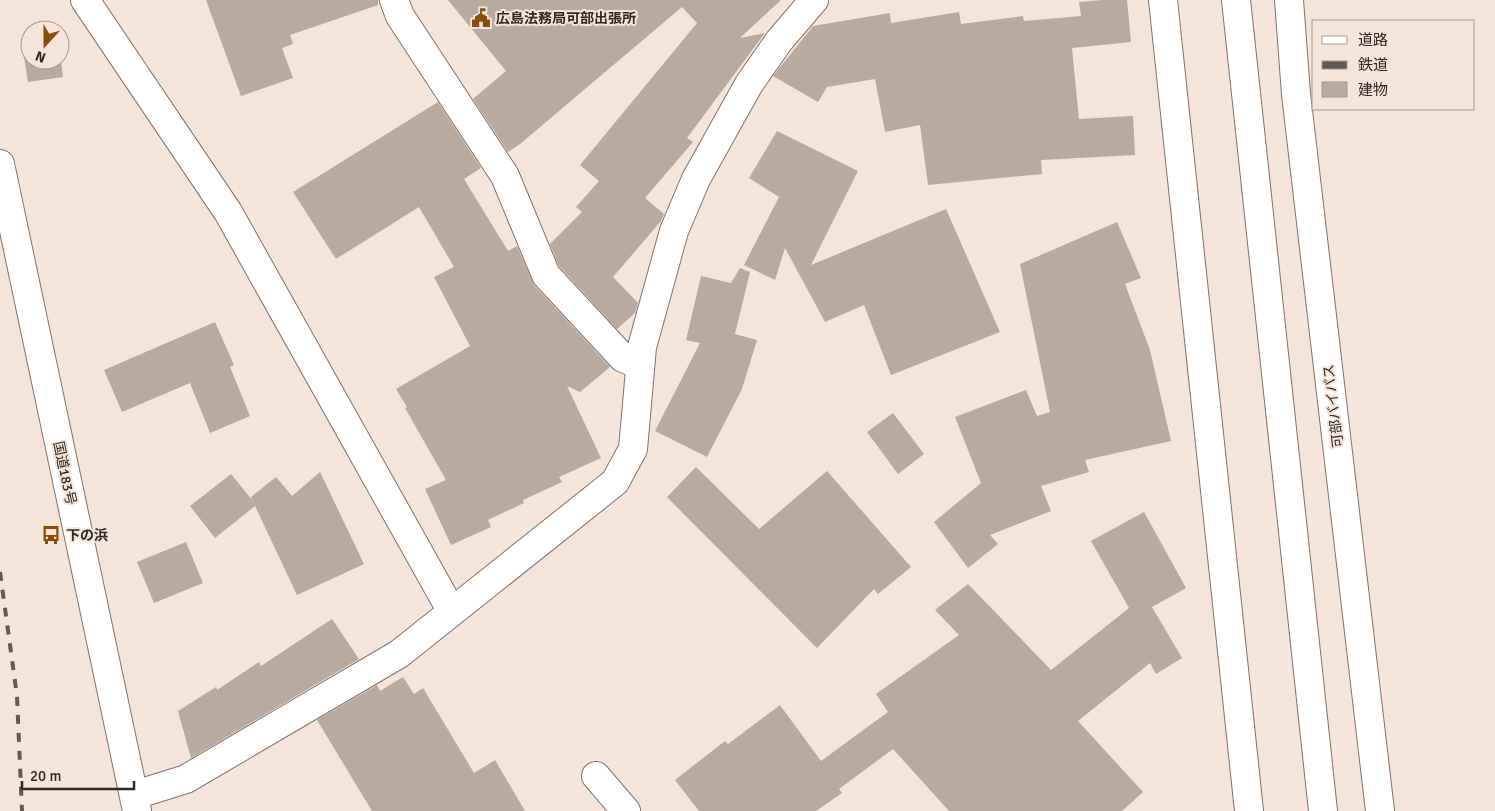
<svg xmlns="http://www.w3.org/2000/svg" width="1495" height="811" viewBox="0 0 1495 811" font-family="Signika,'Noto Sans JP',sans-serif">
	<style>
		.building { fill: #b8aa9f }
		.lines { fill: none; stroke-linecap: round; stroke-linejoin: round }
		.minor-casing { stroke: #807369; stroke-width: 30 }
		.tertiary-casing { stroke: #807369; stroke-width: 30 }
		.trunk-casing { stroke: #807369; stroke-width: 30 }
		.minor { stroke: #fff; stroke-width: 28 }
		.tertiary { stroke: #fff; stroke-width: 28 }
		.trunk { stroke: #fff; stroke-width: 28 }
		.rail { stroke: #615953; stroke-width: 4; stroke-dasharray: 9 9; stroke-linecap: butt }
		.labels { text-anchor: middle; stroke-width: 4; stroke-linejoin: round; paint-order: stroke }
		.poi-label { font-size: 14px; font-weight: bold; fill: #2e2824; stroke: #f4e4d9; text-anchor: start }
		.street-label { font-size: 14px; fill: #2e2824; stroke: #f4e4d9 }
	</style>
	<rect width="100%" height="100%" fill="#f4e4d9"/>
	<path class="building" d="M 206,0 L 378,0 L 378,5 L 290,35 L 293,44 L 282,48 L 293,78 L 241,96 Z
		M 448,0 L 781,0 L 740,38 L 765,33 L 687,138 L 693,142 L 645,198 L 664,214 L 661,221 L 613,277 L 638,303 L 635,313 L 617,329 L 559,266 L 550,244 L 582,212 L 576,207 L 599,181 L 580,165 L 697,23 L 682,7 L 520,144 L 508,152 L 473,99 L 506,71 Z
		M 1102,0 L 1127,0 L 1131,42 L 1072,48 L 1079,119 L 1133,116 L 1135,155 L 1041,160 L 1042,174 L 928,185 L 920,125 L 885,132 L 875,79 L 827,87 L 818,102 L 773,76 L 813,26 L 890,13 L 891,23 L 959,12 L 961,24 L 1023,16 L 1024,21 L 1081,16 L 1079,2 Z
		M 30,37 L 30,60 L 60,60 L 60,54 L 63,77 L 28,82 L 21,38 Z
		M 438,102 L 481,168 L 464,179 L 508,251 L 517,246 L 534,285 L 610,367 L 580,392 L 567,386 L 601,458 L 559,477 L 562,482 L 523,500 L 524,503 L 488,520 L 491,527 L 451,545 L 425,489 L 446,480 L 405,408 L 407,407 L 396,389 L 470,346 L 434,277 L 454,267 L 419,207 L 336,259 L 293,192 Z
		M 777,131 L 858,171 L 811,265 L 946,209 L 1000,332 L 891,375 L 864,305 L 825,322 L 785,248 L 775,280 L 744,265 L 779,197 L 749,178 Z
		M 1117,222 L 1141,278 L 1125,284 L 1150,350 L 1171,441 L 1085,460 L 1089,472 L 1041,486 L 1051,511 L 990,535 L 998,544 L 968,568 L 934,522 L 981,483 L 955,417 L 1026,390 L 1037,416 L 1050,412 L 1020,264 Z
		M 740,268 L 750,272 L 735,334 L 757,340 L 742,389 L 707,457 L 655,431 L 700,343 L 686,340 L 701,276 L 731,283 Z
		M 215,322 L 234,365 L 230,367 L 250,416 L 210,433 L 190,383 L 122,412 L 104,370 Z
		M 893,413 L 924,454 L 898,474 L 867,432 Z
		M 696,467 L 759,529 L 827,471 L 911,567 L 878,594 L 874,589 L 817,648 L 667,497 Z
		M 320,472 L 364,564 L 297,595 L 255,506 L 215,538 L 190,506 L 231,474 L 253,501 L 251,497 L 276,477 L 292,496 Z
		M 1144,512 L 1186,588 L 1152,607 L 1182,658 L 1156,674 L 1150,663 L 1078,721 L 1143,792 L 1122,811 L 949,811 L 893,749 L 839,789 L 842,793 L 816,811 L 699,811 L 675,780 L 725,741 L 728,744 L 780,705 L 821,761 L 888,712 L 876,694 L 959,635 L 935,610 L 968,584 L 1051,670 L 1129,608 L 1091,541 Z
		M 186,542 L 203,583 L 154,603 L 137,562 Z
		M 332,619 L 359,659 L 191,758 L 178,711 L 216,687 L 217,690 L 259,662 L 261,666 Z
		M 403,677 L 414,694 L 423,688 L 474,773 L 495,760 L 525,811 L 372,811 L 317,720 L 377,685 L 380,691 Z"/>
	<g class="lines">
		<g class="minor-casing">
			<path id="minor" d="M 85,0 L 228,212 L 452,612
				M 394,0 L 400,16 L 505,176 L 546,275 L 623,358 L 640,365
				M 596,776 L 626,811
				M 135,795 L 186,779 L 399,654 L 615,482 L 633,449 L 642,347 L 674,231 L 696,179 L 749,84 L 779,41 L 814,0"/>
		</g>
		<g class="tertiary-casing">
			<path id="tertiary" d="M 1163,0 L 1249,811"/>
		</g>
		<g class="trunk-casing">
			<path id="trunk" d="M 1236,0 L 1323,811
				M 1289,0 L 1296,94 L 1380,811
				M 0,164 L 137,811"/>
		</g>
		<use href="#minor" class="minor"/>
		<use href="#tertiary" class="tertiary"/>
		<use href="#trunk" class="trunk"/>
		<path class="rail" d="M 0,572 L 17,696 L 22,811"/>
	</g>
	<defs>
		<g id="civic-bare" transform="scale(1.5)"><path d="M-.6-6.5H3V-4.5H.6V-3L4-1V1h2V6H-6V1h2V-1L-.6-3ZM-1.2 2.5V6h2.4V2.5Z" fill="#894c0b" stroke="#f4e4d9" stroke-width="2.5" paint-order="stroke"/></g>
		<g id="bus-bare" transform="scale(1.5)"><path d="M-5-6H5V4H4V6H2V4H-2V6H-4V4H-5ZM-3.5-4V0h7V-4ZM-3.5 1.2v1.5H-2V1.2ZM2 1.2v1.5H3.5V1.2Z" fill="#894c0b" stroke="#f4e4d9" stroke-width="2.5" paint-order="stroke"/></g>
	</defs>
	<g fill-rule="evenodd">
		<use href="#civic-bare" x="481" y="18"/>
		<use href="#bus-bare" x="51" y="535"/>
	</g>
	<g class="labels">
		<g class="poi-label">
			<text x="496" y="23">広島法務局可部出張所</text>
			<text x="66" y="540">下の浜</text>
		</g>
		<g class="street-label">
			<text transform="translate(1333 406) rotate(-97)" y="5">可部バイパス</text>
			<text transform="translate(65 473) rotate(78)" y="5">国道183号</text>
		</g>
	</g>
	<rect x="1312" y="20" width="162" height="90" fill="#f4e4d9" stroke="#a59991"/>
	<rect x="1322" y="36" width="25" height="8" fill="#ffffff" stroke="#a59991"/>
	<text x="1358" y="45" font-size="15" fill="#2e2824">道路</text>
	<rect x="1322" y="61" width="25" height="8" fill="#615953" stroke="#a59991"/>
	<text x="1358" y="70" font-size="15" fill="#2e2824">鉄道</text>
	<rect x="1322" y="82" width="25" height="15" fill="#b8aa9f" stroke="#a59991"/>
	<text x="1358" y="95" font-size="15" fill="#2e2824">建物</text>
	<g transform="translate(45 45) rotate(201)"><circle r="24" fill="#f4e4d9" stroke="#a59991"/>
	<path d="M0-4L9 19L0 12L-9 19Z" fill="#894c0b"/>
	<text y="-8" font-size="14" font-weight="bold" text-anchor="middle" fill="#2e2824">N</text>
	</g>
	<path d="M22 781v8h112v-8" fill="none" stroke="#2e2824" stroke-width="2.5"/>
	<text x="30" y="781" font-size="15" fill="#2e2824" stroke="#f4e4d9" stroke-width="4" paint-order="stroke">20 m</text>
</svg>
